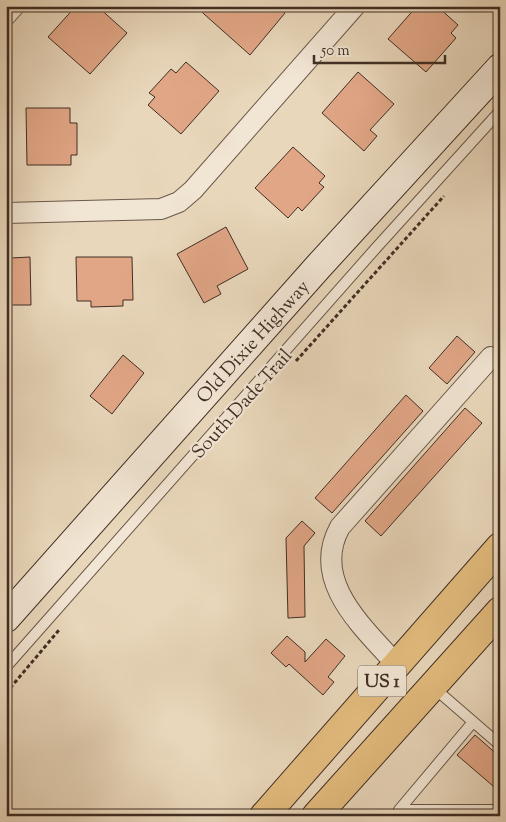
<svg xmlns="http://www.w3.org/2000/svg" width="506" height="822" viewBox="0 0 506 822" font-family="'Sorts Mill Goudy',serif">
	<style>
		.building { fill: #e1a686; stroke: #402e24 }
		.lines { fill: none; stroke-linecap: round; stroke-linejoin: round }
		.lane-casing { stroke: #6a584a; stroke-width: 12 }
		.street-casing { stroke: #6a584a; stroke-width: 22 }
		.secondary-casing { stroke: #402e24; stroke-width: 30 }
		.highway-casing { stroke: #402e24; stroke-width: 30 }
		.path { stroke: #402e24; stroke-width: 3; stroke-dasharray: 4 2.5; stroke-linecap: butt }
		.lane { stroke: #f1e5d3; stroke-width: 10 }
		.street { stroke: #f1e5d3; stroke-width: 20 }
		.secondary { stroke: #f1e5d3; stroke-width: 28 }
		.highway { stroke: #e4bc7e; stroke-width: 28 }
		.labels { text-anchor: middle; stroke-width: 4.5; stroke-linejoin: round; paint-order: stroke }
		.shield { fill: #f1e5d3; stroke: #756558; stroke-width: 1 }
		.shield-label { font-size: 18px; font-weight: bold; fill: #402e24 }
		.street-label { font-size: 19px; fill: #402e24; stroke: #f1e5d3 }
	</style>
	<rect width="100%" height="100%" fill="#e9d7bb"/>
	<filter id="stains"><feTurbulence type="fractalNoise" baseFrequency=".004" numOctaves="4"/><feColorMatrix values="0 0 0 0 .2 0 0 0 0 .09 0 0 0 0 .02 0 0 0 .5 -.17"/></filter>
	<radialGradient id="worn" r=".72"><stop offset=".6" stop-color="#630" stop-opacity="0"/><stop offset="1" stop-color="#630" stop-opacity=".3"/></radialGradient>
	<path class="building" d="M 76,6 L 97,6 L 127,33 L 90,74 L 48,37 Z
		M 195,6 L 278,6 L 285,13 L 250,55 Z
		M 417,6 L 437,6 L 458,25 L 451,33 L 456,38 L 426,72 L 388,39 Z
		M 186,62 L 219,91 L 181,134 L 148,105 L 155,97 L 149,93 L 171,69 L 176,73 Z
		M 358,72 L 394,104 L 370,130 L 377,136 L 364,151 L 322,113 Z
		M 26,108 L 70,108 L 70,123 L 77,123 L 77,155 L 71,155 L 71,165 L 27,165 Z
		M 293,147 L 325,176 L 319,183 L 324,187 L 302,211 L 298,207 L 288,218 L 255,188 Z
		M 226,227 L 248,269 L 217,286 L 221,294 L 204,303 L 177,254 Z
		M 30,257 L 31,305 L 6,305 L 6,266 L 11,266 L 11,258 Z
		M 76,257 L 132,257 L 133,300 L 123,300 L 123,306 L 91,307 L 91,301 L 77,301 Z
		M 457,336 L 475,352 L 447,384 L 429,368 Z
		M 123,355 L 144,373 L 112,414 L 90,396 Z
		M 406,395 L 423,411 L 332,513 L 315,498 Z
		M 465,408 L 482,423 L 381,536 L 365,521 Z
		M 302,521 L 315,533 L 304,546 L 305,617 L 288,618 L 286,538 Z
		M 287,636 L 305,652 L 305,662 L 326,639 L 345,656 L 328,677 L 334,682 L 323,695 L 289,664 L 286,667 L 271,653 Z
		M 475,735 L 500,757 L 500,792 L 457,755 Z"/>
	<g class="lines">
		<g class="lane-casing">
			<path id="lane" d="M 500,315 L 500,318
				M 6,667 L 376,248 L 500,111
				M 433,687 L 500,745
				M 399,810 L 500,810
				M 399,816 L 399,810 L 473,722"/>
		</g>
		<g class="street-casing">
			<path id="street" d="M 6,15 L 14,6
				M 6,213 L 161,209 L 179,202 L 193,190 L 355,6
				M 396,664 C 363,627 310,581 340,527 L 491,357"/>
		</g>
		<g class="secondary-casing">
			<path id="secondary" d="M 6,618 L 318,267 L 500,68"/>
		</g>
		<g class="highway-casing">
			<path id="highway" d="M 264,816 L 500,547
				M 316,816 L 500,611"/>
		</g>
		<path class="path" d="M 296,361 L 444,196
			M 6,693 L 59,630"/>
		<use href="#lane" class="lane"/>
		<use href="#street" class="street"/>
		<use href="#secondary" class="secondary"/>
		<use href="#highway" class="highway"/>
	</g>
	<g class="labels">
		<rect class="shield" x="358" y="665.5" width="48" height="31" rx="4"/>
		<g class="shield-label">
			<text x="382" y="687">US 1</text>
		</g>
		<g class="street-label">
			<text transform="translate(252 341) rotate(-48)" y="7">Old Dixie Highway</text>
			<text transform="translate(241 403) rotate(-48)" y="7">South Dade Trail</text>
		</g>
	</g>
	<rect width="506" height="822" fill="none" stroke="#e9d7bb" stroke-width="25"/>
	<rect x="8" y="8" width="491" height="807" fill="none" stroke="#402e24" stroke-width="2.5"/>
	<rect x="12" y="12" width="481" height="797" fill="none" stroke="#402e24"/>
	<path d="M314 55v8h131v-8" fill="none" stroke="#402e24" stroke-width="2.5"/>
	<text x="321" y="55" font-size="15" fill="#402e24" stroke="#f1e5d3" stroke-width="4" paint-order="stroke">50 m</text>
	<rect width="100%" height="100%" filter="url(#stains)"/>
	<rect width="100%" height="100%" fill="url(#worn)"/>
</svg>
